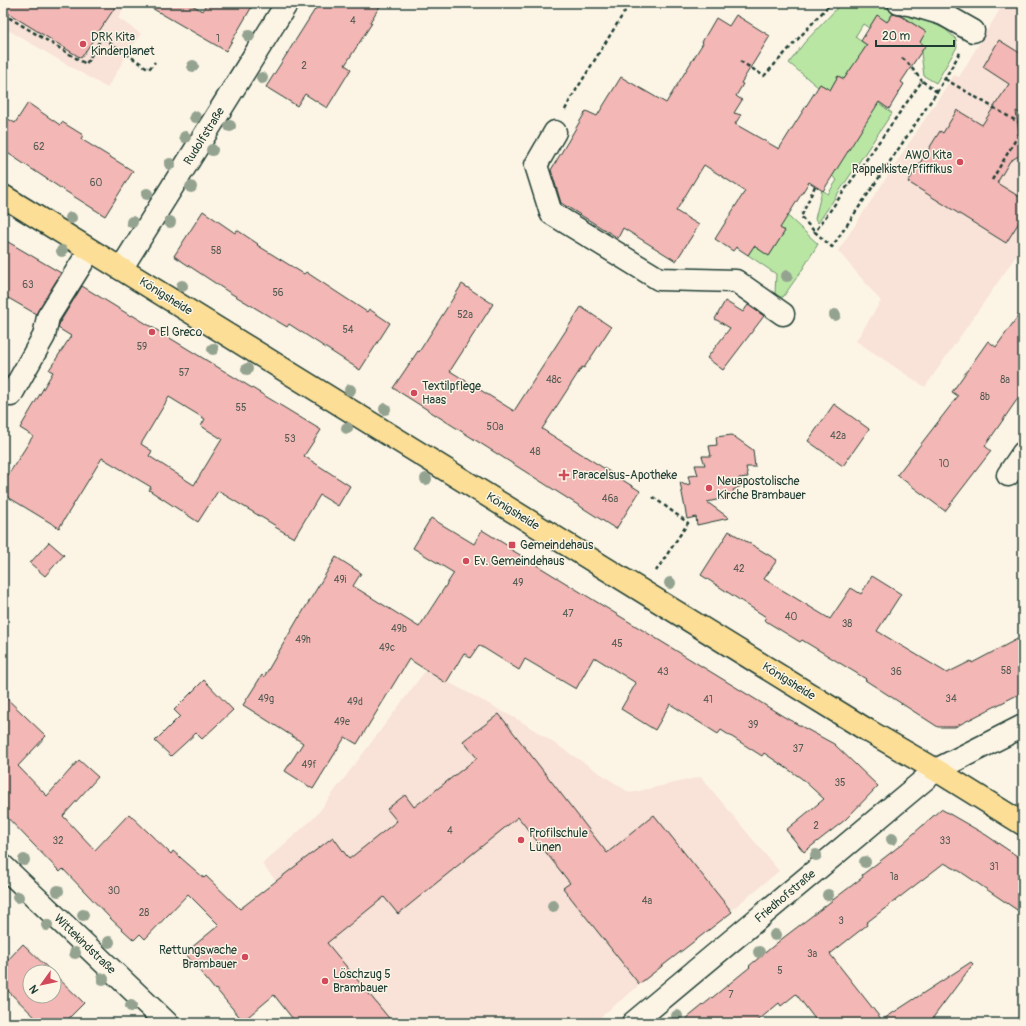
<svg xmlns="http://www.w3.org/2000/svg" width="1026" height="1026" viewBox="0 0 1026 1026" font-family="Pangolin,sans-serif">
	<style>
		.built { fill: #f9e2d7 }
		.green { fill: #bae6a4; stroke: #6c926c }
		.building { fill: #f3b7b5; stroke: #1f3d34; fill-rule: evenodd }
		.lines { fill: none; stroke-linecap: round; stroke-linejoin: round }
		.minor-casing { stroke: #1f3d34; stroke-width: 25 }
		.major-casing { stroke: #1f3d34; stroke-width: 25 }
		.path { stroke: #1f3d34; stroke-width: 2.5; stroke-dasharray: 4 3; stroke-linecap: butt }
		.minor { stroke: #fcf5e5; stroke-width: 22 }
		.major { stroke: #fcde96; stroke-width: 22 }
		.tree { fill: #94a290 }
		.poi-dot { fill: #d1495b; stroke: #fcf5e5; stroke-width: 1.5 }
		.labels { text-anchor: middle; stroke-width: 3; stroke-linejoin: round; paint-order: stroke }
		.number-label { font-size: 10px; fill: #545c54 }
		.poi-label { font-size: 12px; fill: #1f3d34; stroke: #fcf5e5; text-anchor: start }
		.street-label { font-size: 12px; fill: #1f3d34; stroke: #fcf5e5 }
	</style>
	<rect width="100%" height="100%" fill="#fcf5e5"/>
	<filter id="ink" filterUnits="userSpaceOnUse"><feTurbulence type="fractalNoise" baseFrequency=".025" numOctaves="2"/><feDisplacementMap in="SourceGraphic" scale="8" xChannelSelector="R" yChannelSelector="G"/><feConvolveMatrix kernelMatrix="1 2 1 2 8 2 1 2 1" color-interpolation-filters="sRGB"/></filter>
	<g filter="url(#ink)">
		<path class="built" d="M 3,3 L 127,3 L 118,18 L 141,34 L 127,55 L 107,88 L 3,27 Z
			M 1006,3 L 1023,3 L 1023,246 L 925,387 L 856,341 L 881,301 L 838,251 L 954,75 L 959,77 L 1002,6 Z
			M 426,670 L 522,722 L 630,793 L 701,777 L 779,871 L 593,1023 L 393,1023 L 262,864 L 315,817 Z"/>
		<path class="green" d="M 853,3 L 868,3 L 910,13 L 945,29 L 956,39 L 957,47 L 936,83 L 924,76 L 921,53 L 925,46 L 920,42 L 926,32 L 894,11 L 887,22 L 877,16 L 869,28 L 863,24 L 855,37 L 867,45 L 863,51 L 864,75 L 852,67 L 844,79 L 838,76 L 830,90 L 820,84 L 818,87 L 789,63 L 804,43 L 840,5 Z
			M 875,100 L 892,113 L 818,223 L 815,219 L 822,190 L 828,194 L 837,180 L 832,176 Z
			M 778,207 L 818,244 L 802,270 L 783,297 L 778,297 L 775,293 L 776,274 L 748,255 L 754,246 L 769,256 L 785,231 L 769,221 Z"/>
		<path class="building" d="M 3,3 L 118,3 L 81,58 L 3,10 Z
			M 143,3 L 189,3 L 202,11 L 207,3 L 254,3 L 226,51 Z
			M 319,3 L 382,3 L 370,22 L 372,23 L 345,65 L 351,69 L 327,108 L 305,94 L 297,106 L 266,87 Z
			M 893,14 L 901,16 L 926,32 L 920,42 L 925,46 L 901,82 L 904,84 L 889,109 L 879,102 L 823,191 L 809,182 L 780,228 L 785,231 L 769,256 L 754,246 L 748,255 L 736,247 L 733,251 L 715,239 L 745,191 L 704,165 L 676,211 L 699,225 L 676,261 L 623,228 L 618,238 L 561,203 L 551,170 L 586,111 L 597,116 L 621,77 L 666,103 L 703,43 L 702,42 L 716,18 L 729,26 L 736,15 L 770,36 L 741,83 L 743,84 L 736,96 L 742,100 L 734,113 L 741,115 L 735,124 L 779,149 L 820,84 L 830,90 L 838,76 L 844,79 L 867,45 L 861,41 L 877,15 L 887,22 Z
			M 999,40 L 1023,55 L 1023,115 L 1016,111 L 1022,154 L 1010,161 L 997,183 L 1023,199 L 1023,216 L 1006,243 L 908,182 L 940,131 L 943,133 L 957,110 L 982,125 L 1009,84 L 983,67 Z
			M 28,103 L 60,125 L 62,122 L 83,135 L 81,139 L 133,171 L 105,216 L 62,189 L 3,150 L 3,116 L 15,123 Z
			M 203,211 L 235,233 L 237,230 L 258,244 L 257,245 L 304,274 L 306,272 L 367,312 L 369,309 L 390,323 L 360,370 L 289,324 L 287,327 L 227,291 L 174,256 Z
			M 3,239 L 61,273 L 36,314 L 3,295 Z
			M 462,284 L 493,304 L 450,371 L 514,411 L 581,307 L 611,327 L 584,368 L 582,367 L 542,429 L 640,491 L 616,529 L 393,388 L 418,351 L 419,352 Z
			M 82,286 L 131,316 L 132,315 L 321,430 L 304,456 L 350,486 L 338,506 L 320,495 L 294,538 L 275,527 L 276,526 L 218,491 L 198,522 L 149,490 L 151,487 L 102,458 L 59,528 L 3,494 L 3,483 L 33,436 L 20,428 L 53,372 L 49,370 L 71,336 L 58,328 L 60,322 ZM 169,397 L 205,419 L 201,426 L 222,439 L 194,485 L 149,456 L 152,451 L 141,444 Z
			M 725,301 L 743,312 L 748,305 L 764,316 L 723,370 L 707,358 L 730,328 L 715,319 Z
			M 1023,309 L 1023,391 L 985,446 L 991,451 L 945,511 L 897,475 L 958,396 L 952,392 L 988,341 L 996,347 Z
			M 834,404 L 869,429 L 843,466 L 808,441 Z
			M 732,435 L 753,450 L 755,467 L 746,467 L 748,477 L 739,478 L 741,486 L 733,490 L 735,496 L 707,502 L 729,518 L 697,525 L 696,517 L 687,519 L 680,482 L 685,485 L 690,484 L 688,476 L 698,475 L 695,465 L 705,465 L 702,456 L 711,456 L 709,446 L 717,445 L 716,437 Z
			M 431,518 L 474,544 L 482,530 L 508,546 L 507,547 L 786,718 L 834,744 L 878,786 L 845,820 L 804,852 L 786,830 L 824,799 L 801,778 L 764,753 L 762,756 L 721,730 L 718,734 L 670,704 L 655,730 L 621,709 L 636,683 L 594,657 L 576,689 L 525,659 L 519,670 L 479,645 L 470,658 L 464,653 L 446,683 L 409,659 L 357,744 L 345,737 L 313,789 L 285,771 L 303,743 L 243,705 L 262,675 L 264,677 L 299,617 L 299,618 L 336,557 L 361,573 L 353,586 L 419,627 L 454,573 L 413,548 Z
			M 729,531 L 777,560 L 764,579 L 830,619 L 851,588 L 861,594 L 872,576 L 901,594 L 877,631 L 947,673 L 971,661 L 972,663 L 1023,636 L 1023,692 L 955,727 L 938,727 L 865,680 L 866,679 L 802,640 L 800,642 L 764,620 L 766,617 L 701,575 Z
			M 49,542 L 64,555 L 45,576 L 30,563 Z
			M 204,680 L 233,710 L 202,739 L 196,733 L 171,756 L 155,741 L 180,716 L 174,710 Z
			M 3,695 L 46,736 L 18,766 L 47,796 L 79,760 L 98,777 L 63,816 L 95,850 L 129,814 L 171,854 L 173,851 L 204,878 L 206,876 L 240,909 L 333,837 L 349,859 L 397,821 L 387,809 L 405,795 L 414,807 L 477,758 L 463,741 L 499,714 L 607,853 L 654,815 L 732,912 L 639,984 L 563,888 L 570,883 L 518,817 L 398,914 L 384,897 L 327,943 L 393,1023 L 296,1023 L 274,995 L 243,1021 L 216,989 L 215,990 L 185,953 L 219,925 L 188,894 L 145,939 L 140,934 L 134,940 L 111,919 L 63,869 L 60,872 L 3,813 Z
			M 941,809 L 986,835 L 1023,860 L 1023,914 L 961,872 L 944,863 L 866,923 L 867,925 L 830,954 L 882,1020 L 971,962 L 973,964 L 929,1023 L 818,1023 L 796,994 L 781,1006 L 779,1003 L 755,1023 L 681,1023 L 750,967 L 749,966 L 783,938 L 863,877 L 862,875 L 902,844 Z
			M 23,944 L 52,972 L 30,972 L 30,996 L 54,996 L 54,974 L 84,1003 L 64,1023 L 41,1023 L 3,986 L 3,965 Z"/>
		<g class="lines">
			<g class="minor-casing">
				<path id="minor" d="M 899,3 L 909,4 L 943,14 L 973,31
					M 555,132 L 536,165 L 551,213 L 659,279 L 736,281 L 783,314
					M 121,269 L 287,3
					M 11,395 L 44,336 L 48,317 L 90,250
					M 1008,475 L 1023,453
					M 3,866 L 167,1023
					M 633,1023 L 936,770 L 1023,726"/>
			</g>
			<g class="major-casing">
				<path id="major" d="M 3,196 L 867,730 L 936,770 L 1023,824"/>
			</g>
			<path class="path" d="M 3,14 L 86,64 L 102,37
				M 97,34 L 149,69 L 155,62
				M 902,58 L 907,62 L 922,81
				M 740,61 L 764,76 L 831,3
				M 945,79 L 1023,125
				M 937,92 L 922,81 L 815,232 L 832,247 L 937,92 L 961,51
				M 565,110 L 570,100 L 630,3
				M 992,180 L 1023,127
				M 815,186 L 801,217 L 815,232
				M 653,497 L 688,523 L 656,571"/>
			<use href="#minor" class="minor"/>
			<use href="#major" class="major"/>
		</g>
		<g class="tree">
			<circle cx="249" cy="36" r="6"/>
			<circle cx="193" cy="66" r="6"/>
			<circle cx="262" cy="78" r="6"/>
			<circle cx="195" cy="117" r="6"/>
			<circle cx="230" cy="126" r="6"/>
			<circle cx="185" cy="137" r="6"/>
			<circle cx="212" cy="150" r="6"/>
			<circle cx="170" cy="164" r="6"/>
			<circle cx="191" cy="187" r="6"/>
			<circle cx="147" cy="194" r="6"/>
			<circle cx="71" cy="218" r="6"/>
			<circle cx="132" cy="222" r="6"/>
			<circle cx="170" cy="222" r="6"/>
			<circle cx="62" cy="251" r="6"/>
			<circle cx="787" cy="276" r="6"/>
			<circle cx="182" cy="286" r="6"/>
			<circle cx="835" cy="315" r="6"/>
			<circle cx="213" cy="349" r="6"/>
			<circle cx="247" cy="369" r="6"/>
			<circle cx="350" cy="390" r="6"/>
			<circle cx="385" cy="409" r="6"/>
			<circle cx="347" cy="428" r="6"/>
			<circle cx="426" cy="479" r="6"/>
			<circle cx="670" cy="583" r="6"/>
			<circle cx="892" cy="839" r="6"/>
			<circle cx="816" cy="855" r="6"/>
			<circle cx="24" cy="860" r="6"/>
			<circle cx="865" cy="862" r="6"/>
			<circle cx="58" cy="891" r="6"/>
			<circle cx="828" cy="895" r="6"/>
			<circle cx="18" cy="897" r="6"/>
			<circle cx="553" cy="906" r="6"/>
			<circle cx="83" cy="915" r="6"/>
			<circle cx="47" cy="925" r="6"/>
			<circle cx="775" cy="935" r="6"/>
			<circle cx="109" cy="942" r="6"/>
			<circle cx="759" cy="952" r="6"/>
			<circle cx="75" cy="953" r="6"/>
			<circle cx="103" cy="979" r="6"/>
			<circle cx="131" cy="1006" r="6"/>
			<circle cx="677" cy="1016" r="6"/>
		</g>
	</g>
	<g class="poi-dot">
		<circle cx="83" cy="44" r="4"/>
		<circle cx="960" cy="162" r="4"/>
		<circle cx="152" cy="332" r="4"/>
		<circle cx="414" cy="393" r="4"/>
		<path d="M562 469h4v4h4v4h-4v4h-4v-4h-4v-4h4z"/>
		<circle cx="709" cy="488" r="4"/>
		<rect x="508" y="541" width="8" height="8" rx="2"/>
		<circle cx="466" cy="561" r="4"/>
		<circle cx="521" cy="840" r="4"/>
		<circle cx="245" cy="957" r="4"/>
		<circle cx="325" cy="981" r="4"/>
	</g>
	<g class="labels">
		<g class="number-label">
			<text x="353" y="24">4</text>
			<text x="218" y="42">1</text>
			<text x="304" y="69">2</text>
			<text x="39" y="150">62</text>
			<text x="96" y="186">60</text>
			<text x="216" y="254">58</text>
			<text x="28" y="288">63</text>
			<text x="278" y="296">56</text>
			<text x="465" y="318">52a</text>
			<text x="348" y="333">54</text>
			<text x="142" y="350">59</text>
			<text x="184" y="376">57</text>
			<text x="554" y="383">48c</text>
			<text x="1005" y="383">8a</text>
			<text x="985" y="400">8b</text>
			<text x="241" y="411">55</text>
			<text x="495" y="430">50a</text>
			<text x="838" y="439">42a</text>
			<text x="290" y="442">53</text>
			<text x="535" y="455">48</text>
			<text x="944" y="467">10</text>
			<text x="610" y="502">46a</text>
			<text x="739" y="572">42</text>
			<text x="340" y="583">49i</text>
			<text x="518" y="586">49</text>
			<text x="568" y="617">47</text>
			<text x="791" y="620">40</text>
			<text x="847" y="627">38</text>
			<text x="399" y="632">49b</text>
			<text x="303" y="643">49h</text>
			<text x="617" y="647">45</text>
			<text x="387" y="651">49c</text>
			<text x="1006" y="674">58</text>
			<text x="663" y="675">43</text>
			<text x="896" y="675">36</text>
			<text x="266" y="702">49g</text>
			<text x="951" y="702">34</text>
			<text x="708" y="703">41</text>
			<text x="355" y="705">49d</text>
			<text x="342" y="725">49e</text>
			<text x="753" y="728">39</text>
			<text x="798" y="752">37</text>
			<text x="309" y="768">49f</text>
			<text x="840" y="786">35</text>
			<text x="816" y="829">2</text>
			<text x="450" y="834">4</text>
			<text x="58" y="844">32</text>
			<text x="945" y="844">33</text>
			<text x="994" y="870">31</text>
			<text x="894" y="880">1a</text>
			<text x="114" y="894">30</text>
			<text x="647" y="904">4a</text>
			<text x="144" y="916">28</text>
			<text x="841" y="924">3</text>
			<text x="812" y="957">3a</text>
			<text x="780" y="974">5</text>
			<text x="731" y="998">7</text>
		</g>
		<g class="poi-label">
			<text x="91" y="41">DRK Kita<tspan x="91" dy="14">Kinderplanet</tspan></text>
			<text x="952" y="159" text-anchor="end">AWO Kita<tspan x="952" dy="14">Rappelkiste/Pfiffikus</tspan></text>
			<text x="160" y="336">El Greco</text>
			<text x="422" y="390">Textilpflege<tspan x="422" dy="14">Haas</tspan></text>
			<text x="572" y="479">Paracelsus-Apotheke</text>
			<text x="717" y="485">Neuapostolische<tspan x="717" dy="14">Kirche Brambauer</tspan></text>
			<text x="520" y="549">Gemeindehaus</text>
			<text x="474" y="565">Ev. Gemeindehaus</text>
			<text x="529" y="837">Profilschule<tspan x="529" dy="14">Lünen</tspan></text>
			<text x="237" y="954" text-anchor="end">Rettungswache<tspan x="237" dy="14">Brambauer</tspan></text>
			<text x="333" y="978">Löschzug 5<tspan x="333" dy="14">Brambauer</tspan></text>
		</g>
		<g class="street-label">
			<text transform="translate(204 136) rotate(-58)" y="4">Rudolfstraße</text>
			<text transform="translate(166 296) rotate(32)" y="4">Königsheide</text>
			<text transform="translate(513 511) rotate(32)" y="4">Königsheide</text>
			<text transform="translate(789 681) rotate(32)" y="4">Königsheide</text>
			<text transform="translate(785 896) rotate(-40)" y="4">Friedhofstraße</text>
			<text transform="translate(85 944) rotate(44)" y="4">Wittekindstraße</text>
		</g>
	</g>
	<rect width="1026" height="1026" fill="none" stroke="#fcf5e5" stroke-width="16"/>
	<rect x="8" y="8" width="1010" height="1010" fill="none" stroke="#1f3d34" stroke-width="1.5" filter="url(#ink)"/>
	<g transform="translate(42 984) rotate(237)"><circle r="19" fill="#fcf5e5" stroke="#a4ab9e"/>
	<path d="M0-3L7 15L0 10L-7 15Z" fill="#d1495b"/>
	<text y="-6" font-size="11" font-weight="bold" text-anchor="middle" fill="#1f3d34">N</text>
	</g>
	<path d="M876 40v6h78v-6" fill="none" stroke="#1f3d34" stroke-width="2"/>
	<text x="882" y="40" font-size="12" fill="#1f3d34" stroke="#fcf5e5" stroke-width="3" paint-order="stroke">20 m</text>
</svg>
